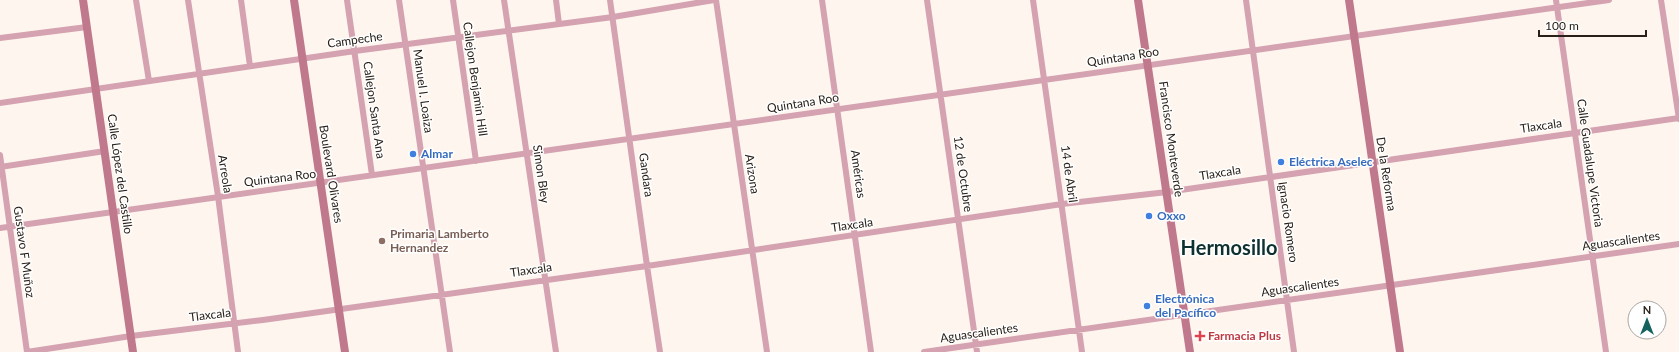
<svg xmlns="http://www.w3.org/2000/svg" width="1679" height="352" viewBox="0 0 1679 352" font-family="Lato,sans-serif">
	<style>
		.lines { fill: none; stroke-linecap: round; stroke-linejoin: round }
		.street { stroke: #d4a2b0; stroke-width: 6 }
		.secondary { stroke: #c0788d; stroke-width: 8 }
		.shop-dot { fill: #3f7fe0; stroke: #fff; stroke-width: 1.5 }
		.education-dot { fill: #8d6e63; stroke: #fff; stroke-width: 1.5 }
		.health-dot { fill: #e0444e; stroke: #fff; stroke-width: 1.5 }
		.labels { text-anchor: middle; stroke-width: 3; stroke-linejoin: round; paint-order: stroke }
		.street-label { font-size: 12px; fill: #282019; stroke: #fff }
		.shop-label { font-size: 12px; font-weight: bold; fill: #366cbe; stroke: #fff; text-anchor: start }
		.education-label { font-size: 12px; font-weight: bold; fill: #785e54; stroke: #fff; text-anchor: start }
		.health-label { font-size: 12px; font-weight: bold; fill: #be3a42; stroke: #fff; text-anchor: start }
		.town-label { font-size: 20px; font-weight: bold; fill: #0e312f; stroke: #fff }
	</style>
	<rect width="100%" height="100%" fill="#fef5ee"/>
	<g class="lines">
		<path class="street" d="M 136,0 L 149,81
			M 188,0 L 218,196 L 238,352
			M 241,0 L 250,66
			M 347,0 L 372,175
			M 399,0 L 450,352
			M 453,0 L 476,161
			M 504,0 L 556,352
			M 556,0 L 559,24
			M 610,0 L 647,266 L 660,352
			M 716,0 L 767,352
			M 822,0 L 871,352
			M 927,0 L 977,352
			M 1033,0 L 1082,352
			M 1246,0 L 1294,352
			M 1556,0 L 1606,352
			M 1661,0 L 1679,119
			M 0,38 L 87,27
			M 0,103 L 355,51 L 613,17 L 714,0
			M 0,155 L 27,352 L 131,336 L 263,320 L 647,266 L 1062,204 L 1167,192 L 1679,118
			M 0,167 L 105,151
			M 0,228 L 1609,0
			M 924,352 L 1679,244"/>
		<path class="secondary" d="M 83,0 L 133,352
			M 294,0 L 345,352
			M 1138,0 L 1190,352
			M 1349,0 L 1400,352"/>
	</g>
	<g class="shop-dot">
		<circle cx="413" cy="154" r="4"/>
		<circle cx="1281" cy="162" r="4"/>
		<circle cx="1149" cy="216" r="4"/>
		<circle cx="1147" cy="306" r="4"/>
	</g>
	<circle class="education-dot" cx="382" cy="241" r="4"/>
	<path class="health-dot" d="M1198 330h4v4h4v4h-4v4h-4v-4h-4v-4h4z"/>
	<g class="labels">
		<g class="street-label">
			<text transform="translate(355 40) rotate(-8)" y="4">Campeche</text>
			<text transform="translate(1123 57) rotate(-9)" y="4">Quintana Roo</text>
			<text transform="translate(475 79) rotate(82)" y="4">Callejon Benjamin Hill</text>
			<text transform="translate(423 91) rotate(82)" y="4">Manuel I. Loaiza</text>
			<text transform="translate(803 103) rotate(-9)" y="4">Quintana Roo</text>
			<text transform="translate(374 110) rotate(82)" y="4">Callejon Santa Ana</text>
			<text transform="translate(1541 126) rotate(-8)" y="4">Tlaxcala</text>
			<text transform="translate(1171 139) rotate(82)" y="4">Francisco Monteverde</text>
			<text transform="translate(1590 163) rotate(82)" y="4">Calle Guadalupe Victoria</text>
			<text transform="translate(1220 173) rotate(-9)" y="4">Tlaxcala</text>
			<text transform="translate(120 174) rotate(82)" y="4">Calle López del Castillo</text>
			<text transform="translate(225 174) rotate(81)" y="4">Arreola</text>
			<text transform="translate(331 174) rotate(81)" y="4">Boulevard Olivares</text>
			<text transform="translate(541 174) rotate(82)" y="4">Simon Bley</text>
			<text transform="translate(752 174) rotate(81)" y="4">Arizona</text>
			<text transform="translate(858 174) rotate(82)" y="4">Américas</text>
			<text transform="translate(963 174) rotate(82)" y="4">12 de Octubre</text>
			<text transform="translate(1069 174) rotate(82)" y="4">14 de Abril</text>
			<text transform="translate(1386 174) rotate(81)" y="4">De la Reforma</text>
			<text transform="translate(646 175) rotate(82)" y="4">Gandara</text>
			<text transform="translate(280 178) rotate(-7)" y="4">Quintana Roo</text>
			<text transform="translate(1288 222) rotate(82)" y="4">Ignacio Romero</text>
			<text transform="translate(852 225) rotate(-8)" y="4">Tlaxcala</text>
			<text transform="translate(1621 241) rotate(-8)" y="4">Aguascalientes</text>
			<text transform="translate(24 252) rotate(82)" y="4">Gustavo F Muñoz</text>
			<text transform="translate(531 270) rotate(-8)" y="4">Tlaxcala</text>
			<text transform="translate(1300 287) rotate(-8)" y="4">Aguascalientes</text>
			<text transform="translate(210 315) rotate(-7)" y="4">Tlaxcala</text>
			<text transform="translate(979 333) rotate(-8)" y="4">Aguascalientes</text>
		</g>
		<g class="shop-label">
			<text x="421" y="158">Almar</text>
			<text x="1289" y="166">Eléctrica Aselec</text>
			<text x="1157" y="220">Oxxo</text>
			<text x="1155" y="303">Electrónica<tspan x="1155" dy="14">del Pacífico</tspan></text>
		</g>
		<g class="education-label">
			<text x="390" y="238">Primaria Lamberto<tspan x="390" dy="14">Hernandez</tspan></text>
		</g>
		<g class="health-label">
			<text x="1208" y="340">Farmacia Plus</text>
		</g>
		<g class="town-label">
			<text x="1229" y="255">Hermosillo</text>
		</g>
	</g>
	<g transform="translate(1647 320)"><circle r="19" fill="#ffffff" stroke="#a9a6a3"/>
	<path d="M0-3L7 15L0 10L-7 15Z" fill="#146360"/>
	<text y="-6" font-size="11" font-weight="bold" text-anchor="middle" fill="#282019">N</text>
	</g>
	<path d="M1539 30v6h107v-6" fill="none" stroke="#282019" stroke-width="2"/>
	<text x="1545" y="30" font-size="12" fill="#282019" stroke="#ffffff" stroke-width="3" paint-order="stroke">100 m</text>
</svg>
